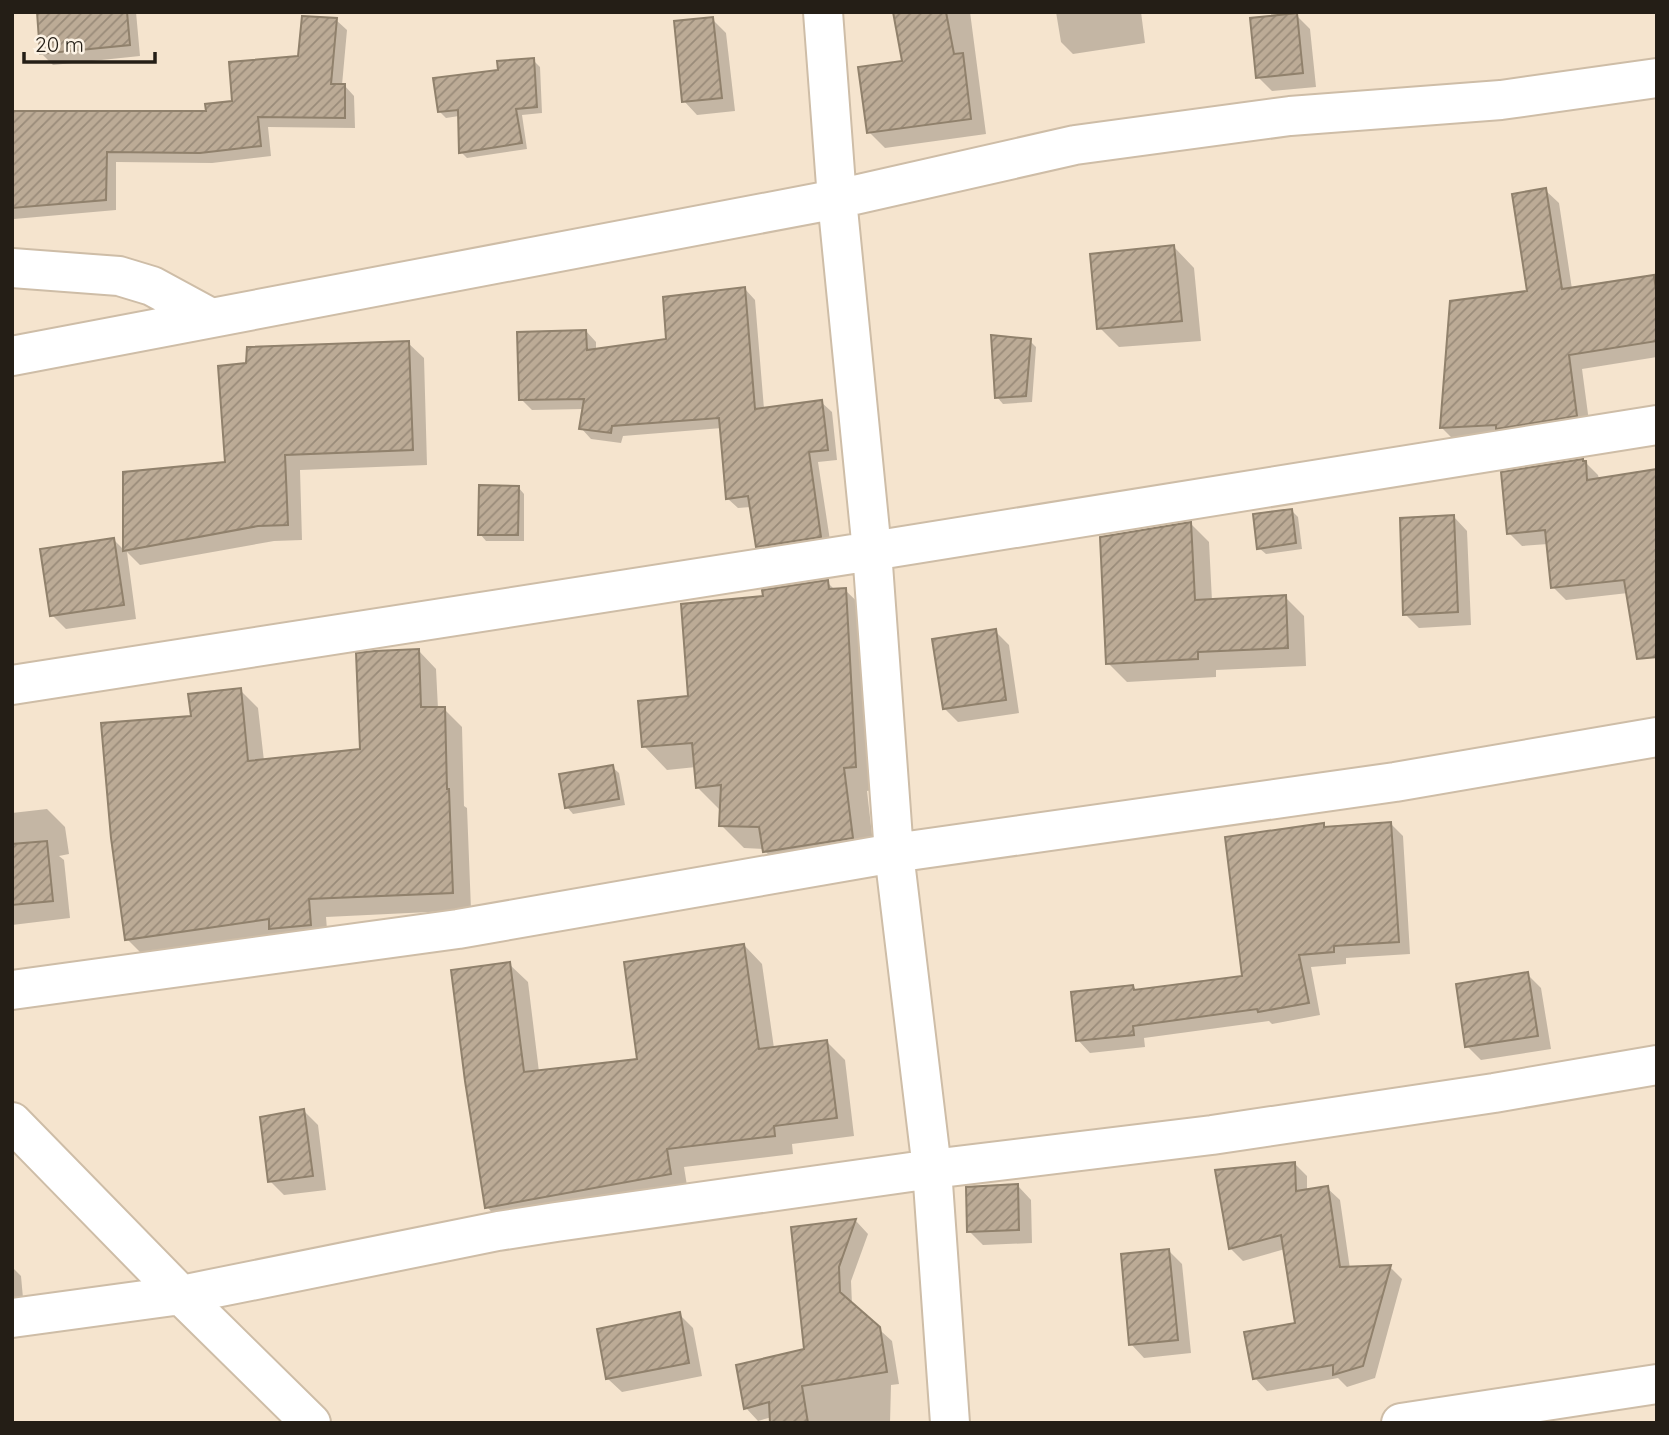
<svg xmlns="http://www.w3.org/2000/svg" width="1669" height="1435" viewBox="0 0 1669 1435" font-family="Quicksand,sans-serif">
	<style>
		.shadow { fill: #0003 }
		.building { fill: url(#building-hatch); stroke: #90816c; stroke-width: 2 }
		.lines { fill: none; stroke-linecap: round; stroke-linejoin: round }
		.minor-casing { stroke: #cebda7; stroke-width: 42 }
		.minor { stroke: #fff; stroke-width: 38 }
	</style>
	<defs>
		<pattern id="building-hatch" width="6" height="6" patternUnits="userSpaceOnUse" patternTransform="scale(1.75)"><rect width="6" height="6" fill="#bcab96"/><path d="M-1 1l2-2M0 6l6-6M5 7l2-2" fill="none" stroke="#998b79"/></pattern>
	</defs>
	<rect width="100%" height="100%" fill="#f5e4ce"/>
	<path class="shadow" d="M 39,12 L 136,12 L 140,56 L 53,65 L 42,54 Z
		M 895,12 L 970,12 L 986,134 L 885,148 L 869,132 L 904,63 Z
		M 1056,12 L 1141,12 L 1145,43 L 1073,54 L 1061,42 Z
		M 1296,15 L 1310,29 L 1316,87 L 1272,91 L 1258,77 Z
		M 712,19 L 726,33 L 735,111 L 697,115 L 684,101 Z
		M 336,20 L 347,30 L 342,85 L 344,85 L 354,96 L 355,128 L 268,127 L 271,156 L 212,163 L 116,162 L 116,210 L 14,219 L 12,217 L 12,112 L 208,113 L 234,102 L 300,57 Z
		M 533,60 L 540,67 L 542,113 L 522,115 L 527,149 L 467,158 L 461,152 L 459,116 L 446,118 L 439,111 L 500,71 Z
		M 1545,190 L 1559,203 L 1572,289 L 1653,277 L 1657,281 L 1657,357 L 1582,369 L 1590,429 L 1455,441 L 1442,428 L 1529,293 Z
		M 1174,247 L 1194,268 L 1201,341 L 1119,347 L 1099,327 Z
		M 745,289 L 755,300 L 764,409 L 821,402 L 832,412 L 837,460 L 818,462 L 831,547 L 768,557 L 757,546 L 751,507 L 738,508 L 727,498 L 722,428 L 623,436 L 621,443 L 591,439 L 581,428 L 584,409 L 532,410 L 521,399 L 586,331 L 596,342 L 596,350 L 668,340 Z
		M 1030,341 L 1036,347 L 1032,402 L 1003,404 L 997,397 Z
		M 408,343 L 424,358 L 427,465 L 300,470 L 302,540 L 274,541 L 140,565 L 127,552 L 136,619 L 66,629 L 52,615 L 114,540 L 125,551 L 124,474 L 227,464 L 248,365 Z
		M 1585,462 L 1598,475 L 1628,593 L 1566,600 L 1553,587 L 1548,544 L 1522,546 L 1509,533 Z
		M 518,487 L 524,494 L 524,541 L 486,541 L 480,534 Z
		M 1291,510 L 1298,517 L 1302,549 L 1266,554 L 1259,548 Z
		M 1454,517 L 1467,531 L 1471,625 L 1419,628 L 1405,614 Z
		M 1191,524 L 1209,542 L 1212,601 L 1285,597 L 1304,616 L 1306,666 L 1216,670 L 1216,677 L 1127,682 L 1108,663 Z
		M 827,582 L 836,591 L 845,590 L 869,613 L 878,789 L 867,791 L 875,861 L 788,875 L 765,851 L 764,849 L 744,848 L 721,825 L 721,811 L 697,787 L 696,767 L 667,770 L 644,746 L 690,698 L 765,598 Z
		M 995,631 L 1009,645 L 1019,713 L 958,722 L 944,708 Z
		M 419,651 L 436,669 L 438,709 L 444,709 L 462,727 L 464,806 L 467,808 L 471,910 L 326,917 L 328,942 L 145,957 L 127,939 L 193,717 L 240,690 L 258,708 L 264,761 L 361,750 Z
		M 612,767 L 619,773 L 625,805 L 573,814 L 567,807 Z
		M 47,809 L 65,827 L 69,854 L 59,856 L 64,860 L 70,918 L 12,925 L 12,813 Z
		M 1391,824 L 1403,836 L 1410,954 L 1346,958 L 1346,964 L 1311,967 L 1320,1015 L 1272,1024 L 1269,1021 L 1144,1038 L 1145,1047 L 1090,1053 L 1078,1040 L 1133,987 L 1138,992 L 1244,977 L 1324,825 L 1327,829 Z
		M 744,945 L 762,964 L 774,1048 L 827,1042 L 845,1060 L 854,1136 L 792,1144 L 793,1154 L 684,1167 L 688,1192 L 505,1226 L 487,1207 L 509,964 L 528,982 L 539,1072 L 639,1060 Z
		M 1527,974 L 1541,988 L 1551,1049 L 1481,1060 L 1467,1046 Z
		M 304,1111 L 318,1125 L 326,1190 L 284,1195 L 270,1181 Z
		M 1295,1164 L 1307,1176 L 1307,1191 L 1327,1188 L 1340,1200 L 1350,1269 L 1390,1267 L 1402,1279 L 1375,1378 L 1347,1387 L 1338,1378 L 1267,1391 L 1255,1378 L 1297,1324 L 1285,1249 L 1243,1261 L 1231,1249 L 1217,1172 Z
		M 1018,1186 L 1031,1200 L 1032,1243 L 983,1245 L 969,1231 Z
		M 856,1221 L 868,1234 L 851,1281 L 852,1305 L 892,1341 L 899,1384 L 891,1385 L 890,1423 L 772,1423 L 772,1417 L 758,1421 L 746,1408 L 806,1351 L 793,1228 Z
		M 1169,1251 L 1182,1264 L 1191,1353 L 1144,1358 L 1131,1344 Z
		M 12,1267 L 21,1276 L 24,1309 L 12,1311 Z
		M 679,1314 L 693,1328 L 702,1376 L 622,1392 L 608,1379 Z"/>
	<path class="building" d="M 37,12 L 127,12 L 130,45 L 40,54 Z
		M 893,12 L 946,12 L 954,54 L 963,53 L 971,119 L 867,133 L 858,67 L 902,61 Z
		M 1297,13 L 1303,73 L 1256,78 L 1250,18 Z
		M 302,16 L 337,18 L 331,84 L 345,84 L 345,118 L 258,117 L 261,146 L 200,153 L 107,152 L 106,200 L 12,208 L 12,111 L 206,111 L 205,104 L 232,101 L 229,62 L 298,56 Z
		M 713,17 L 722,98 L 682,102 L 674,21 Z
		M 534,58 L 537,107 L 516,109 L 522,143 L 459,153 L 458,110 L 438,112 L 433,78 L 498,70 L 497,61 Z
		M 1546,188 L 1562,289 L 1654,275 L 1657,298 L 1657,341 L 1569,355 L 1577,416 L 1496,429 L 1496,425 L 1440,428 L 1450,301 L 1527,291 L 1512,194 Z
		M 1174,245 L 1182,321 L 1097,329 L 1090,254 Z
		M 745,287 L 755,409 L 822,400 L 828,450 L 809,452 L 821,537 L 756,547 L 748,496 L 726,499 L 719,418 L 612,426 L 611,433 L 579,429 L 584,399 L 519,400 L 517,332 L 586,330 L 587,350 L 666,339 L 663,297 Z
		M 991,335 L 1031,339 L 1026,396 L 995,398 Z
		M 409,341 L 413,450 L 285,455 L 288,525 L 258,526 L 123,551 L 123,472 L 225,462 L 218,366 L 246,363 L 247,347 Z
		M 1583,459 L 1583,461 L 1586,461 L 1587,480 L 1657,469 L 1657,657 L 1637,659 L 1624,580 L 1551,588 L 1545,530 L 1507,534 L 1501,472 Z
		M 479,485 L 519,486 L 518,535 L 478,535 Z
		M 1292,509 L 1296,543 L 1257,549 L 1253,514 Z
		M 1454,515 L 1458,612 L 1403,615 L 1400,518 Z
		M 1191,522 L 1195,600 L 1286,595 L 1288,648 L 1198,652 L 1198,659 L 1106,664 L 1100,537 Z
		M 114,538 L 124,605 L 50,616 L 40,549 Z
		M 828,580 L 829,589 L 846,588 L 856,767 L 844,768 L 853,838 L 763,852 L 759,827 L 719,826 L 721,785 L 696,788 L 692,743 L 642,747 L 638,701 L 688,696 L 681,604 L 763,596 L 762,590 Z
		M 996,629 L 1006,700 L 943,709 L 932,639 Z
		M 419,649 L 421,707 L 445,707 L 447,789 L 449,789 L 453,893 L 309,899 L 311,925 L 269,929 L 269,919 L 125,940 L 111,838 L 101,723 L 191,716 L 188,694 L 241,688 L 248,761 L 360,749 L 356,653 L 375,651 Z
		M 613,765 L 619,799 L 565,808 L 559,774 Z
		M 1391,822 L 1399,942 L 1334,946 L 1334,952 L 1299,955 L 1309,1003 L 1258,1012 L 1257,1009 L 1133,1026 L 1134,1035 L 1076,1041 L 1071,992 L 1133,985 L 1134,990 L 1242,976 L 1225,837 L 1324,823 L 1324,827 Z
		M 47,841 L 53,901 L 12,905 L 12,844 Z
		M 744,944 L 759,1049 L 827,1040 L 837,1118 L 774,1126 L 775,1136 L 667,1149 L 671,1174 L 485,1208 L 465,1081 L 451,970 L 510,962 L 524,1072 L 637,1059 L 624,962 Z
		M 1528,972 L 1538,1036 L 1465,1047 L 1456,984 Z
		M 304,1109 L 313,1176 L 268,1182 L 260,1117 Z
		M 1295,1162 L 1296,1191 L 1328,1186 L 1340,1267 L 1391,1265 L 1363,1366 L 1333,1375 L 1333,1365 L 1253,1379 L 1244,1332 L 1295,1323 L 1281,1235 L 1229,1249 L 1215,1170 Z
		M 1018,1184 L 1019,1230 L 967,1232 L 966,1187 Z
		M 856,1219 L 839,1267 L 840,1292 L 880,1327 L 887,1372 L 802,1386 L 808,1423 L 770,1423 L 769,1402 L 744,1409 L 736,1365 L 804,1349 L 791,1227 Z
		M 1169,1249 L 1178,1340 L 1129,1345 L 1121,1254 Z
		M 680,1312 L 689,1363 L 606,1379 L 597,1329 Z"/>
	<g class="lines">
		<g class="minor-casing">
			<path id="minor" d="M 823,12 L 837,199 L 872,551 L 894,853 L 932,1169 L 950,1423
				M 12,268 L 119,276 L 152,286 L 211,318
				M 12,356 L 837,199 L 1075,145 L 1290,116 L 1501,100 L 1657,78
				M 12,685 L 872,551 L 1657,425
				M 12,990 L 458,929 L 894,853 L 1395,782 L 1657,737
				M 12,1122 L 181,1295 L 311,1423
				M 12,1318 L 181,1295 L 498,1231 L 556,1222 L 932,1169 L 1212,1135 L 1494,1093 L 1657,1065
				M 1401,1423 L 1657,1384"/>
		</g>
		<use href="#minor" class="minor"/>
	</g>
	<rect width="1669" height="1435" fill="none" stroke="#241e16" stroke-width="28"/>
	<path d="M24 52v10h131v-10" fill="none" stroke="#241e16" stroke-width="3.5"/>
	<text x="35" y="52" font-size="21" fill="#241e16" stroke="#fdf3e5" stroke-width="5" paint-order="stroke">20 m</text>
</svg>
